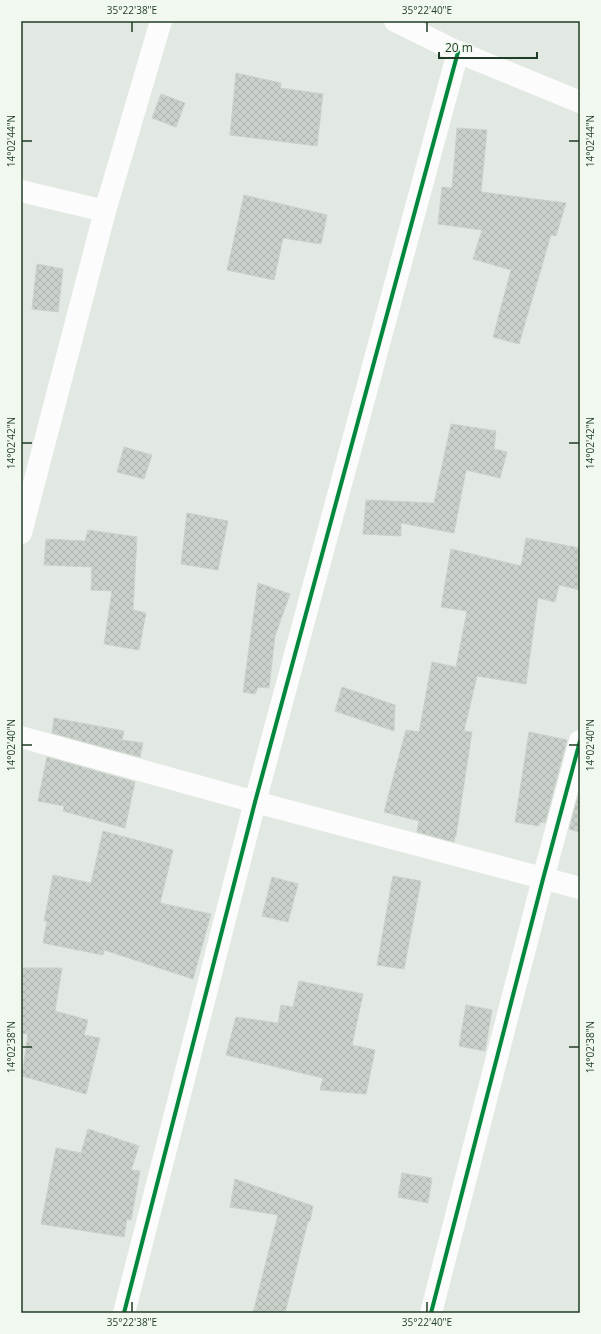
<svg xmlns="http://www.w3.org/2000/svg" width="601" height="1334" viewBox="0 0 601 1334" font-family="'Open Sans',sans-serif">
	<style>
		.building { fill: url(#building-cross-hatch); stroke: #cbd1cb }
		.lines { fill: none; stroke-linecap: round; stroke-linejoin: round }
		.street { stroke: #fbfcfb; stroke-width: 22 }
		.cycleway-casing { stroke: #f0f8f0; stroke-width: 6 }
		.cycleway { stroke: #00873e; stroke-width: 4 }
		.ticks { fill: none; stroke: #1f3c24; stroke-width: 1.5 }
		.neatline { fill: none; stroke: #1f3c24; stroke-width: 1.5 }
		.ticks-label { font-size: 10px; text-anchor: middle; fill: #1f3c24 }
	</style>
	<defs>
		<pattern id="building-cross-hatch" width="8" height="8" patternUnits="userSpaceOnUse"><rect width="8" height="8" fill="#cad1cb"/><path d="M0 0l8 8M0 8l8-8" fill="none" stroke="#adb4ae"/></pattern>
	</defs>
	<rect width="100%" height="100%" fill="#e2e8e2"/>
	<path class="building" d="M 236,73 L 281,83 L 280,88 L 323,94 L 317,146 L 230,135 Z
		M 161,94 L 185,103 L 176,127 L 152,118 Z
		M 457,128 L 487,130 L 481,192 L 566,203 L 556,236 L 551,235 L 519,344 L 493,337 L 511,270 L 473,259 L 482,230 L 438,224 L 442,187 L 452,188 Z
		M 244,195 L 327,215 L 321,244 L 283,238 L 274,280 L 227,270 Z
		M 37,264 L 63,269 L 58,312 L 32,309 Z
		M 451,424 L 496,431 L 494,449 L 507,452 L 500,478 L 466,470 L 454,533 L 401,523 L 401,536 L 363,534 L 366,500 L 434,503 Z
		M 124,447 L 152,455 L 144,479 L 117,472 Z
		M 187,513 L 228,521 L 218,570 L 181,564 Z
		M 88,530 L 137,537 L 133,610 L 146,613 L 139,650 L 104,644 L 112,591 L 91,590 L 92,567 L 44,565 L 46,539 L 85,541 Z
		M 526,538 L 580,548 L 580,590 L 559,585 L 555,602 L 538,598 L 526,684 L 477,676 L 464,731 L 472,732 L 456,836 L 455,836 L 454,842 L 417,832 L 419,821 L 384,812 L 406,730 L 419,732 L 432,662 L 456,667 L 467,611 L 441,607 L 451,549 L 521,566 Z
		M 258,583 L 290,594 L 275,636 L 269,688 L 258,687 L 255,694 L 243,692 Z
		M 342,687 L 395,705 L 394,731 L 335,711 Z
		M 54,718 L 124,731 L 122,740 L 143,743 L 140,757 L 52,733 Z
		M 529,732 L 567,740 L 545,823 L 540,822 L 539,826 L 515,822 Z
		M 47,757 L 135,782 L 125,828 L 63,811 L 64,806 L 38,801 Z
		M 580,789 L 580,832 L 569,829 Z
		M 103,831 L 173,850 L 160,903 L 211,914 L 193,979 L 104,950 L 103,955 L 43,943 L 47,921 L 44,921 L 53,875 L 91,883 Z
		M 393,876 L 421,881 L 404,969 L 377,965 Z
		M 272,877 L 298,884 L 288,922 L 262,916 Z
		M 21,968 L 62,968 L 55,1011 L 88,1020 L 84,1035 L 100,1038 L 86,1094 L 22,1076 L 28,1034 L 21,1033 Z
		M 299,981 L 363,994 L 352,1045 L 375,1050 L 366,1094 L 320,1090 L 323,1078 L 226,1055 L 236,1017 L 278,1023 L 281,1005 L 293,1007 Z
		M 466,1005 L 492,1010 L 485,1051 L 459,1046 Z
		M 88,1129 L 139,1146 L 131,1170 L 140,1171 L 131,1220 L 127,1219 L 124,1237 L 41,1224 L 56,1148 L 81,1153 Z
		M 402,1173 L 432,1178 L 428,1203 L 398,1197 Z
		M 235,1179 L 313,1206 L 310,1221 L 308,1221 L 285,1313 L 253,1313 L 278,1215 L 230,1207 Z"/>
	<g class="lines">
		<path class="street" d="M 395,21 L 458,52 L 580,102
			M 21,191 L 105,211
			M 21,533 L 105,211 L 161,21
			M 21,737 L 255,802 L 580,888
			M 124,1313 L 255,802 L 458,52
			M 431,1313 L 543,879 L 580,741"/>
		<g class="cycleway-casing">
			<path id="cycleway" d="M 124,1313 L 255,802 L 458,52
				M 431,1313 L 543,879 L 580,741"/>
		</g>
		<use href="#cycleway" class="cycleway"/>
	</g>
	<path class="ticks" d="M 132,22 L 132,32M 427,22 L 427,32M 22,141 L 32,141M 569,141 L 579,141M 22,443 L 32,443M 569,443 L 579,443M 22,745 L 32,745M 569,745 L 579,745M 22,1047 L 32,1047M 569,1047 L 579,1047M 132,1302 L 132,1312M 427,1302 L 427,1312"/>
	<rect width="601" height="1334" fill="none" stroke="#f0f8f0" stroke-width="44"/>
	<path d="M439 52v6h98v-6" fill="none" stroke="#1f3c24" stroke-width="2"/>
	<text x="445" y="52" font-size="12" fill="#1f3c24" stroke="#f0f8f0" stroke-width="3" paint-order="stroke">20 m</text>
	<rect x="22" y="22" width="557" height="1290" class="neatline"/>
	<g class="ticks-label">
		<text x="132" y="14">35°22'38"E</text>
		<text x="427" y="14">35°22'40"E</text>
		<text transform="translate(11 141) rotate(-90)" y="4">14°02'44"N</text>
		<text transform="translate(590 141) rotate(-90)" y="4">14°02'44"N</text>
		<text transform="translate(11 443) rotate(-90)" y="4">14°02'42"N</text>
		<text transform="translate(590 443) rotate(-90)" y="4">14°02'42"N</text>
		<text transform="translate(11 745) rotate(-90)" y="4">14°02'40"N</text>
		<text transform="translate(590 745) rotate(-90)" y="4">14°02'40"N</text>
		<text transform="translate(11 1047) rotate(-90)" y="4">14°02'38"N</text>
		<text transform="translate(590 1047) rotate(-90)" y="4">14°02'38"N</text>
		<text x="132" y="1326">35°22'38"E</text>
		<text x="427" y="1326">35°22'40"E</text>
	</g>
</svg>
